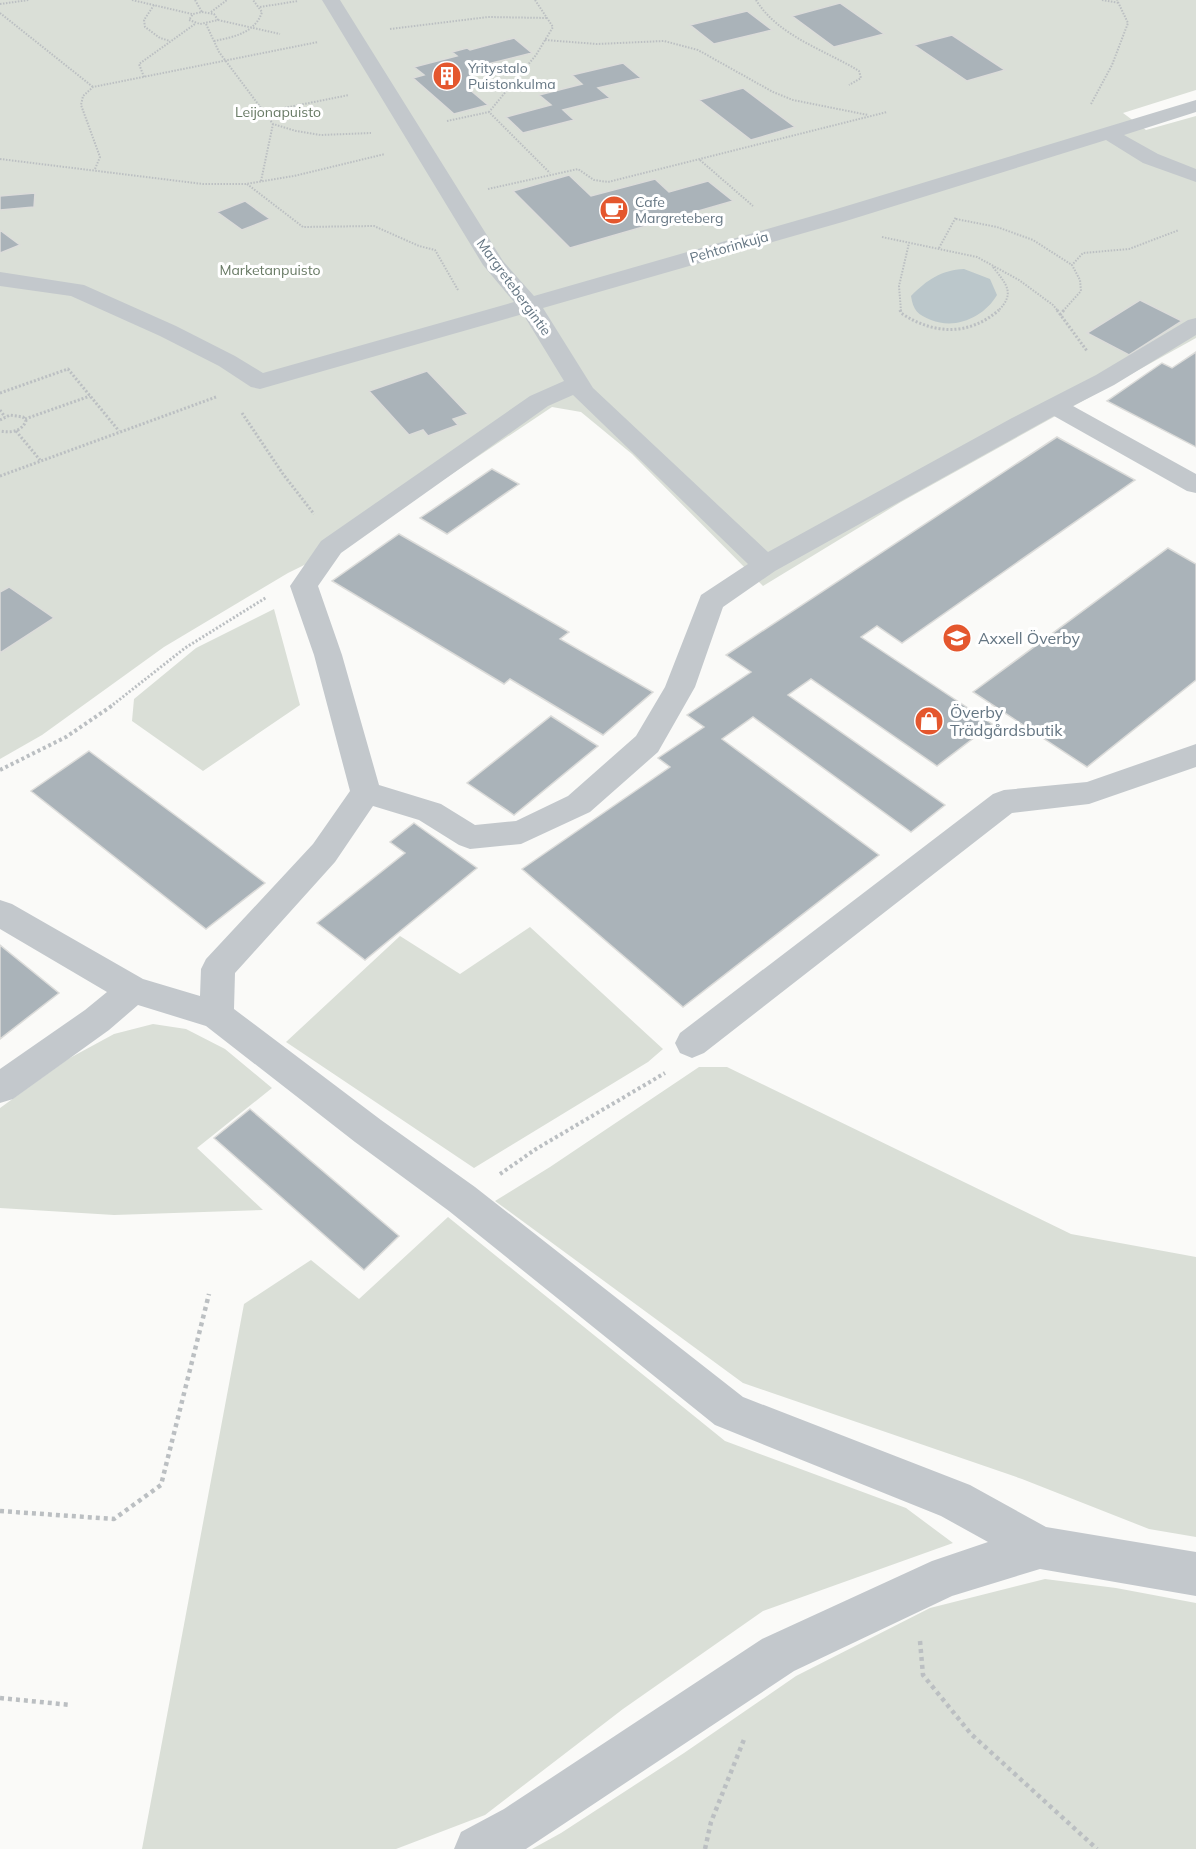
<svg xmlns="http://www.w3.org/2000/svg" width="1196" height="1849" viewBox="0 0 1196 1849" font-family="Mulish,sans-serif">
	<style>
		.green { fill: #dadfd7 }
		.water { fill: #bbc7cb }
		.building { fill: #aab3b9; stroke: #dcdcda; stroke-width: 1.5 }
		.lines { fill: none; stroke-linecap: round; stroke-linejoin: round }
		.path-far3 { stroke: #bbbfc2; stroke-width: 2; stroke-dasharray: 1.5 1.5; stroke-linecap: butt }
		.path-far2 { stroke: #bbbfc2; stroke-width: 3; stroke-dasharray: 2 2; stroke-linecap: butt }
		.path-far1 { stroke: #bbbfc2; stroke-width: 4; stroke-dasharray: 3 3; stroke-linecap: butt }
		.path { stroke: #bbbfc2; stroke-width: 4.5; stroke-dasharray: 4 4; stroke-linecap: butt }
		.minor { fill: #c3c8cc; fill-rule: evenodd }
		.labels { text-anchor: middle; stroke-width: 6; stroke-linejoin: round; paint-order: stroke }
		.far-poi-label { font-size: 14px; fill: #657683; stroke: #fff; text-anchor: start }
		.far-park-label { font-size: 14px; fill: #687a64; stroke: #fff }
		.far-street-label { font-size: 14px; fill: #657683; stroke: #fff }
		.poi-label { font-size: 16px; fill: #657683; stroke: #fff; text-anchor: start }
	</style>
	<rect width="100%" height="100%" fill="#fafaf8"/>
	<path class="green" d="M 0,0 L 1196,0 L 1196,90 L 1123,113 L 1146,130 L 1196,116 L 1196,338 L 901,502 L 763,586 L 632,454 L 581,412 L 552,407 L 347,544 L 288,573 L 164,647 L 42,735 L 0,759 Z
		M 274,609 L 300,705 L 203,771 L 132,721 L 134,699 L 196,648 Z
		M 530,927 L 663,1049 L 648,1062 L 474,1168 L 286,1042 L 400,936 L 460,974 Z
		M 153,1024 L 186,1029 L 225,1049 L 272,1088 L 197,1148 L 263,1210 L 114,1215 L 0,1208 L 0,1108 L 68,1059 L 114,1034 Z
		M 699,1067 L 727,1067 L 1071,1234 L 1196,1257 L 1196,1537 L 1149,1529 L 1022,1479 L 743,1383 L 495,1201 L 550,1167 Z
		M 448,1217 L 725,1441 L 906,1508 L 953,1543 L 763,1611 L 623,1709 L 485,1815 L 396,1849 L 142,1849 L 244,1304 L 311,1260 L 359,1299 Z
		M 1045,1579 L 1116,1588 L 1196,1603 L 1196,1849 L 532,1849 L 561,1833 L 684,1753 L 796,1676 L 930,1608 Z"/>
	<path class="water" d="M 964,269 L 990,279 L 997,295 C 984,317 956,330 931,320 C 918,315 913,310 911,296 C 927,280 941,270 964,269 Z"/>
	<path class="building" d="M 840,3 L 884,34 L 834,47 L 792,16 Z
		M 747,11 L 772,30 L 714,44 L 690,25 Z
		M 952,35 L 1005,70 L 967,81 L 914,45 Z
		M 514,38 L 532,53 L 480,66 L 468,88 L 488,105 L 454,114 L 413,78 L 424,75 L 414,67 L 457,56 L 452,52 L 467,48 L 470,50 Z
		M 623,63 L 641,78 L 598,88 L 610,98 L 563,110 L 574,120 L 523,133 L 506,117 L 551,105 L 539,95 L 582,84 L 572,75 Z
		M 743,88 L 795,127 L 751,140 L 699,100 Z
		M 569,175 L 591,196 L 655,179 L 669,192 L 708,181 L 733,201 L 570,248 L 513,191 Z
		M 35,193 L 34,207 L 0,210 L 0,196 Z
		M 245,201 L 270,219 L 242,230 L 217,212 Z
		M 0,230 L 20,245 L 0,253 Z
		M 1140,300 L 1182,321 L 1129,355 L 1087,333 Z
		M 1196,352 L 1196,447 L 1107,401 L 1162,363 L 1172,368 Z
		M 427,371 L 468,414 L 453,419 L 458,425 L 428,436 L 423,430 L 409,435 L 369,391 Z
		M 1057,437 L 1135,480 L 902,643 L 877,626 L 861,637 L 992,724 L 937,766 L 811,679 L 788,695 L 945,805 L 911,832 L 753,717 L 722,739 L 879,855 L 683,1007 L 522,869 L 670,767 L 658,758 L 704,727 L 687,715 L 751,672 L 726,655 Z
		M 492,469 L 519,484 L 447,534 L 420,518 Z
		M 399,534 L 569,632 L 560,639 L 653,692 L 603,735 L 510,679 L 504,684 L 332,581 Z
		M 1168,548 L 1196,564 L 1196,680 L 1087,767 L 973,692 Z
		M 9,587 L 54,618 L 0,653 L 0,592 Z
		M 551,716 L 598,746 L 514,815 L 467,783 Z
		M 89,751 L 199,833 L 265,883 L 206,929 L 31,791 Z
		M 414,823 L 477,868 L 365,960 L 317,923 L 405,853 L 390,842 Z
		M 0,945 L 59,993 L 0,1039 Z
		M 250,1109 L 399,1236 L 364,1270 L 214,1138 Z"/>
	<g class="lines">
		<path class="path-far3" d="M 132,0 L 192,14
			M 195,0 L 202,12
			M 535,0 L 553,27 L 536,55 L 489,112 L 550,173
			M 756,0 C 778,36 825,50 859,71 L 861,78 L 849,85
			M 1102,0 L 1119,3
			M 0,4 L 29,0
			M 154,5 L 144,20 L 145,27 L 160,38 L 170,41
			M 260,7 L 298,1
			M 202,12 L 214,14 L 218,20 L 200,24 L 189,20 L 193,14 Z
			M 211,12 L 227,0
			M 0,13 L 93,87
			M 218,20 L 280,34
			M 206,24 L 219,52 L 273,124 L 296,131 L 321,135 L 371,133
			M 390,29 L 488,17 L 548,18
			M 545,40 L 597,44 L 664,41 L 698,50 L 773,92 L 793,100 L 868,115
			M 214,41 C 234,37 255,33 262,12 L 253,0
			M 144,77 L 139,64 L 195,24
			M 1091,104 L 1112,65 L 1128,23 L 1117,0
			M 264,112 L 349,95
			M 447,121 L 489,112
			M 0,159 L 203,184 L 246,184 L 294,176 L 385,154
			M 700,160 L 753,206
			M 95,169 L 100,157 L 81,105 L 83,96 L 93,87 L 318,42
			M 261,181 L 273,124
			M 247,184 L 303,227 L 374,226 L 419,246 L 435,250 L 458,290
			M 488,189 L 578,169 L 594,180 L 608,182 L 887,112
			M 956,219 L 997,227 L 1033,240 L 1072,265
			M 882,237 L 977,257 L 1019,280 L 1053,305 L 1058,311
			M 939,248 L 956,217
			M 993,267 C 1006,284 1016,293 998,311
			M 901,311 L 899,286 L 909,243
			M 1063,311 L 1081,291 L 1080,280 L 1072,265 L 1083,253 L 1129,249 L 1179,230"/>
		<path class="path-far2" d="M 900,310 L 901,313 C 934,335 969,336 999,310
			M 1057,310 L 1087,351
			M 1060,315 L 1064,310
			M 0,393 L 68,369 L 119,431
			M 0,410 L 5,417
			M 242,413 L 283,474 L 314,514
			M 25,419 L 90,396
			M 0,420 L 10,415 L 23,417 L 26,421 C 21,432 11,433 0,431
			M 16,431 L 40,460
			M 0,476 L 216,397
			M 110,707 L 185,648 L 267,597"/>
		<path class="path-far1" d="M 0,770 L 66,737 L 113,705
			M 500,1174 L 536,1149 L 665,1073"/>
		<path class="path" d="M 0,1511 L 114,1519 L 161,1485 L 209,1294
			M 920,1641 L 923,1675 L 971,1734 L 1097,1849
			M 0,1698 L 71,1705
			M 705,1849 L 711,1822 L 745,1737"/>
		<path class="minor" d="M 322,0 L 340,0 L 503,261 L 534,296 L 830,211 L 1196,100 L 1196,112 L 1124,135 L 1158,154 L 1196,169 L 1196,182 L 1143,163 L 1106,140 L 846,221 L 543,308 L 593,388 L 768,552 L 1012,418 L 1096,375 L 1188,320 L 1196,318 L 1196,335 L 1114,385 L 1073,406 L 1196,474 L 1196,493 L 1187,491 L 1054,416 L 775,571 L 723,607 L 695,687 L 658,752 L 590,812 L 521,844 L 470,849 L 459,845 L 419,820 L 373,806 L 335,862 L 235,973 L 234,1009 L 381,1120 L 475,1187 L 743,1397 L 970,1485 L 1046,1527 L 1196,1552 L 1196,1596 L 1040,1569 L 952,1596 L 794,1671 L 526,1849 L 454,1849 L 461,1832 L 504,1809 L 762,1639 L 932,1561 L 988,1542 L 941,1516 L 715,1425 L 449,1211 L 355,1142 L 206,1026 L 138,1005 L 109,1030 L 13,1099 L 0,1103 L 0,1069 L 85,1010 L 107,992 L 0,929 L 0,900 L 12,904 L 143,979 L 200,996 L 201,969 L 206,959 L 313,844 L 350,791 L 314,655 L 290,586 L 321,541 L 530,396 L 564,381 L 523,314 L 260,389 L 251,387 L 219,366 L 160,336 L 71,296 L 0,286 L 0,272 L 84,285 L 176,326 L 235,356 L 263,373 L 514,302 L 483,265 ZM 573,395 L 748,564 L 701,595 L 665,687 L 636,736 L 568,796 L 516,821 L 475,825 L 441,804 L 379,785 L 342,655 L 318,586 L 341,553 L 548,406 Z
			M 1196,744 L 1196,767 L 1089,804 L 1012,813 L 704,1053 L 692,1058 L 680,1053 L 675,1043 L 680,1033 L 993,794 L 1004,790 L 1087,782 Z"/>
	</g>
	<defs>
		<g id="building-disc" transform="scale(1.5)"><circle r="9.5" fill="#e4572e" stroke="#fff"/><path d="M-4-6H4V6H1V3H-1V6H-4ZM-2.5-4.3h1.7v1.8h-1.7ZM.8-4.3h1.7v1.8H.8ZM-2.5-1h1.7V.8h-1.7ZM.8-1h1.7V.8H.8Z" fill="#fff"/></g>
		<g id="cafe-disc" transform="scale(1.5)"><circle r="9.5" fill="#e4572e" stroke="#fff"/><path d="M-5.5-4.5H6V0H3Q3 3.5 0 3.5H-2.5Q-5.5 3.5-5.5 0ZM3-3.2v2h1.7v-2ZM-6 4.5H4V6H-6Z" fill="#fff"/></g>
		<g id="school-disc" transform="scale(1.5)"><circle r="9.5" fill="#e4572e" stroke="#fff"/><path d="M0-5L7-2L0 1L-7-2ZM-4 1L0 2.5L4 1V4Q0 6-4 4Z" fill="#fff"/></g>
		<g id="shop-disc" transform="scale(1.5)"><circle r="9.5" fill="#e4572e" stroke="#fff"/><path d="M-5-2.5h2.3a2.7 3.5 0 0 1 5.4 0H5L5.5 6h-11ZM-1.5-2.5h3a1.5 2.3 0 0 0-3 0Z" fill="#fff"/></g>
	</defs>
	<g fill-rule="evenodd">
		<use href="#building-disc" x="447" y="76"/>
		<use href="#cafe-disc" x="614" y="210"/>
		<use href="#school-disc" x="957" y="638"/>
		<use href="#shop-disc" x="929" y="721"/>
	</g>
	<g class="labels">
		<g class="far-poi-label">
			<text x="468" y="73">Yritystalo<tspan x="468" dy="16">Puistonkulma</tspan></text>
			<text x="635" y="207">Cafe<tspan x="635" dy="16">Margreteberg</tspan></text>
		</g>
		<g class="far-park-label">
			<text x="278" y="117">Leijonapuisto</text>
			<text x="270" y="275">Marketanpuisto</text>
		</g>
		<g class="far-street-label">
			<text transform="translate(729 247) rotate(-16)" y="5">Pehtorinkuja</text>
			<text transform="translate(514 287) rotate(54)" y="5">Margretebergintie</text>
		</g>
		<g class="poi-label">
			<text x="978" y="644">Axxell Överby</text>
			<text x="950" y="718">Överby<tspan x="950" dy="18">Trädgårdsbutik</tspan></text>
		</g>
	</g>
</svg>
